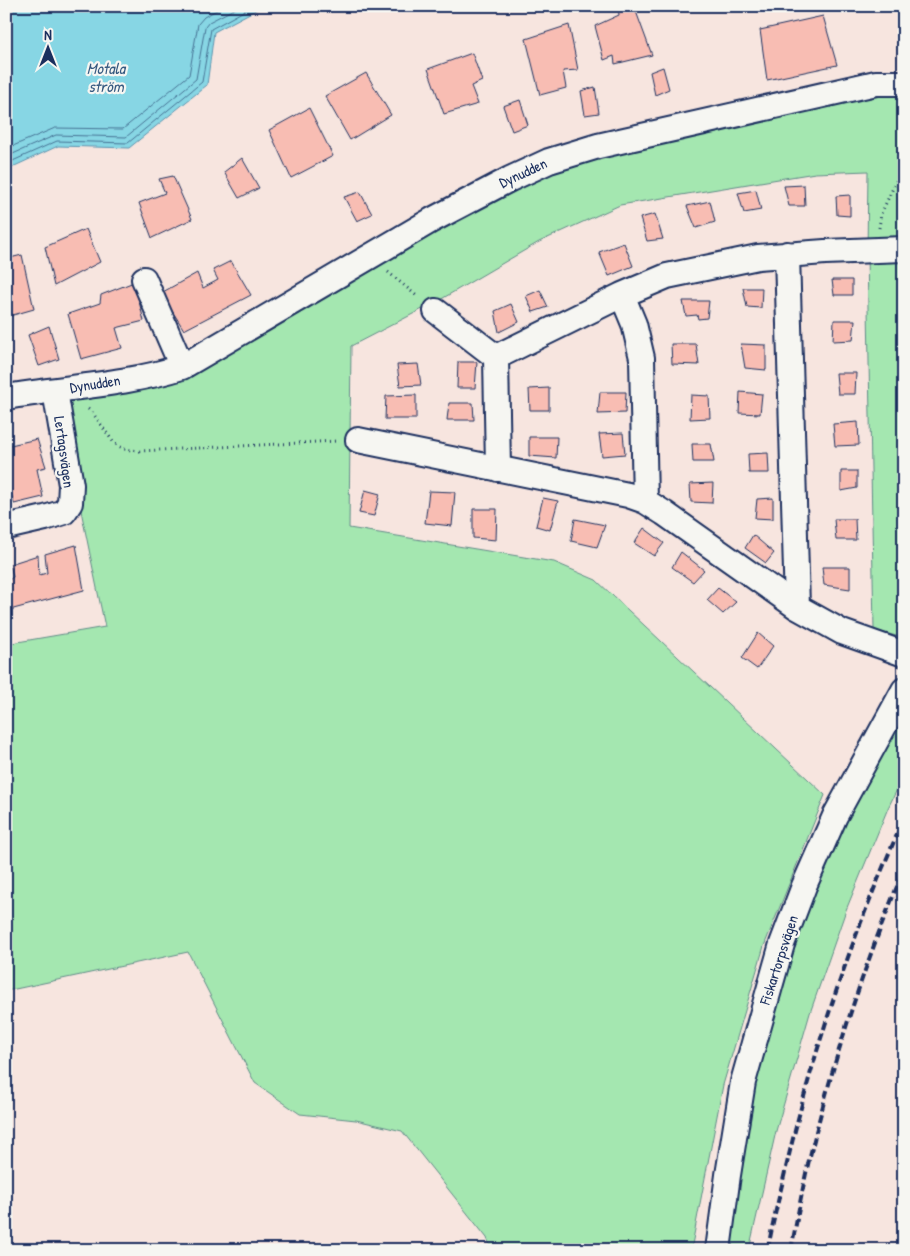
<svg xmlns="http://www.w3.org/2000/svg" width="910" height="1256" viewBox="0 0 910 1256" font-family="'Patrick Hand',sans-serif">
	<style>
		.green { fill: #a4e7b0; stroke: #608b87 }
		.water { fill: #87d6e4; stroke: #5c93ae }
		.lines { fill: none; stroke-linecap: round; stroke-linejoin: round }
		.shore { stroke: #467294; stroke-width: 1 }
		.building { fill: #f8bdb3; stroke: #1b2f5e }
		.minor-casing { stroke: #1b2f5e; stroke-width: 28 }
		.path { stroke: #1b2f5e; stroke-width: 3; stroke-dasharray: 1 4; stroke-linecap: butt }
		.minor { stroke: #f6f6f2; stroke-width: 24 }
		.rail { stroke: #1b2f5e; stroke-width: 4; stroke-dasharray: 8 4; stroke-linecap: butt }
		.labels { text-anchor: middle; stroke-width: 4.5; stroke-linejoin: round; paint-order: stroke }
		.street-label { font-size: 15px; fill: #1b2f5e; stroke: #f6f6f2 }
		.water-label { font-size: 16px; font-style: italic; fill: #365980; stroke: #f6f6f2 }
	</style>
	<rect width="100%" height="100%" fill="#f7e5df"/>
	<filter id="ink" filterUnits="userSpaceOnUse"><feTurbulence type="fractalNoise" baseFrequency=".02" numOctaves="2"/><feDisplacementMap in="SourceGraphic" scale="10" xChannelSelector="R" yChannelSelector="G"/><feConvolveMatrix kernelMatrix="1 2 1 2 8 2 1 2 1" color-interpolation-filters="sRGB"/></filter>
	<g filter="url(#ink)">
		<path class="green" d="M 904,79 L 904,638 L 874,630 L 867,254 L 868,171 L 815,173 L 620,205 L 539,242 L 438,301 L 351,346 L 349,528 L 554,562 L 596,580 L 825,795 L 764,946 L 723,1085 L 691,1250 L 492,1250 L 487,1238 L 402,1131 L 356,1120 L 300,1114 L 255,1083 L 188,952 L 6,991 L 6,644 L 105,627 L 57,394 L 183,371 L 560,161 Z
			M 904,708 L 904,775 L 888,808 L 846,910 L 810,1013 L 776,1131 L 749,1250 L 726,1250 L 758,1064 L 782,985 L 819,879 L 846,819 Z"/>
		<path class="water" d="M 6,6 L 263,6 L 214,32 L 207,85 L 129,148 L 58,146 L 6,170 Z"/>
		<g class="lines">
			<path class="shore" d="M 6,149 L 55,128 L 123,129 L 189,75 L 198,24 L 204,17 L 224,6
				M 6,157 L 56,135 L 126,137 L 196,79 L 205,27 L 209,22 L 240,6
				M 6,164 L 57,141 L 128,143 L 202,82 L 211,29 L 253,6"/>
		</g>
		<path class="building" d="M 634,6 L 652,55 L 615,64 L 614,56 L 604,60 L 595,26 L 619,15 L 618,7 Z
			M 823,16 L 837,65 L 767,80 L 760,30 Z
			M 569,25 L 578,70 L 563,71 L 566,88 L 540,95 L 526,39 Z
			M 472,53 L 482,81 L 471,86 L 478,104 L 444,114 L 428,69 Z
			M 663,67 L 669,89 L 655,95 L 650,72 Z
			M 366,73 L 391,115 L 350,140 L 325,96 Z
			M 595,87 L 599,113 L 585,115 L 581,91 Z
			M 520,100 L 528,125 L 512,131 L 503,106 Z
			M 309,108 L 333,156 L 291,178 L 269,130 Z
			M 242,158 L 259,188 L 239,198 L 224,172 Z
			M 173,176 L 192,219 L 152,238 L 139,203 L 165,193 L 159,179 Z
			M 804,185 L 805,206 L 789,206 L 784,186 Z
			M 756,190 L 761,210 L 744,213 L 738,193 Z
			M 360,192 L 372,214 L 357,221 L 344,197 Z
			M 850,195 L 850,216 L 837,215 L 836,196 Z
			M 710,201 L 715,222 L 696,228 L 687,206 Z
			M 655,214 L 663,239 L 647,241 L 640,218 Z
			M 86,229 L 100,262 L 54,286 L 45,247 Z
			M 624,243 L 633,266 L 609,276 L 599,252 Z
			M 22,255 L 34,309 L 6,317 L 6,259 Z
			M 231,261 L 251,295 L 184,330 L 161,293 L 197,273 L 203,288 L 218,280 L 213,270 Z
			M 832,280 L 852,280 L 852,295 L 834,295 Z
			M 134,282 L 144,321 L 116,328 L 122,348 L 81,359 L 68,314 L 100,303 L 101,295 Z
			M 743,288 L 762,288 L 761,308 L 747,307 Z
			M 540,290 L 548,307 L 533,312 L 526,296 Z
			M 683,301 L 709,301 L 707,318 L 698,319 L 697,315 L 686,316 Z
			M 511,304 L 519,322 L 499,332 L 495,311 Z
			M 834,320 L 855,320 L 853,340 L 833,341 Z
			M 49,326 L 59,359 L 39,366 L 28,335 Z
			M 671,344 L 696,344 L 699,365 L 672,364 Z
			M 741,344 L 766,345 L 766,370 L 745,368 Z
			M 458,362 L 477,362 L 475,388 L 457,388 Z
			M 418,364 L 421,385 L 400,386 L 397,365 Z
			M 836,373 L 856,373 L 855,394 L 838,394 Z
			M 549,388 L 549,410 L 530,410 L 529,389 Z
			M 600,392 L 626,392 L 625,413 L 598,414 Z
			M 740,392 L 762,394 L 760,414 L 739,413 Z
			M 416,395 L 416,419 L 385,419 L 386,396 Z
			M 691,395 L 709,396 L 710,418 L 690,419 Z
			M 449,403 L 473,403 L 474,420 L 447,420 Z
			M 858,422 L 859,445 L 835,446 L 833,424 Z
			M 623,433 L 625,454 L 602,456 L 599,434 Z
			M 529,437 L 557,437 L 556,458 L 529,456 Z
			M 37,439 L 46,467 L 37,469 L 43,497 L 14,504 L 8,480 L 6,481 L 6,446 Z
			M 692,444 L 711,444 L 714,462 L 693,462 Z
			M 768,453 L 769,473 L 749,473 L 748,454 Z
			M 841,471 L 857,471 L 857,488 L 841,491 Z
			M 713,483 L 712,503 L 691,502 L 690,484 Z
			M 365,490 L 380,494 L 374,516 L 359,513 Z
			M 429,491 L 455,492 L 452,526 L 425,523 Z
			M 543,498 L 558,501 L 550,530 L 536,526 Z
			M 773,498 L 773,519 L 755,518 L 757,499 Z
			M 473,509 L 497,509 L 496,540 L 473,538 Z
			M 575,519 L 605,525 L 597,547 L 571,541 Z
			M 834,519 L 855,519 L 856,540 L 836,540 Z
			M 644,528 L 664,543 L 654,556 L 634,543 Z
			M 753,535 L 774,553 L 766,563 L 745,548 Z
			M 76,545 L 84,590 L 6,611 L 6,582 L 13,577 L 10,564 L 38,555 L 39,575 L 47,573 L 45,554 Z
			M 681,552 L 704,570 L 693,582 L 672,567 Z
			M 822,567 L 850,567 L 850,589 L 824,585 Z
			M 718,588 L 736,602 L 723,614 L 707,600 Z
			M 758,633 L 773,646 L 757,669 L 742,658 Z"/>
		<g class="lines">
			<g class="minor-casing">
				<path id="minor" d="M 787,254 L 797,607
					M 144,279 L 182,367
					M 622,295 L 634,324 L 642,358 L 645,501
					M 436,311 L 496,357 L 622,295 L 667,276 L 758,257 L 825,252 L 904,249
					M 496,357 L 498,469
					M 6,397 C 65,387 125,385 182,367 L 432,220 L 510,179 L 549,161 L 598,146 L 876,83 L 904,83
					M 358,440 L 628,495 L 645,501 L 664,513 L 797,607 L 842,632 L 904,654
					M 6,527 L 45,518 L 64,512 L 70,503 L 71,485 L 55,391
					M 718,1250 L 728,1175 L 743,1082 L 782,944 L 804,886 L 835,816 L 904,690"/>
			</g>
			<path class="path" d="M 879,228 L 881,214 L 904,164
				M 388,272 L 418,297
				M 88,409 L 92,412 L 114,443 L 124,449 L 140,451 L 337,441"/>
			<use href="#minor" class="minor"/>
			<path class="rail" d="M 768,1250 C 772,1224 779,1198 785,1172 C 813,1050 853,932 904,819
				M 791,1250 C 797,1220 802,1190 809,1160 C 833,1061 864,964 904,870"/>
		</g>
	</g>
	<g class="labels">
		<g class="street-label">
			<text transform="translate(523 173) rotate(-25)" y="5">Dynudden</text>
			<text transform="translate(95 384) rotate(-9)" y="5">Dynudden</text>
			<text transform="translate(64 452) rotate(82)" y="5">Lertagsvägen</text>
			<text transform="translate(779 960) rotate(-72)" y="5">Fiskartorpsvägen</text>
		</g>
		<g class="water-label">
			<text x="106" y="74">Motala<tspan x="106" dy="18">ström</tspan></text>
		</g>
	</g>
	<rect width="910" height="1256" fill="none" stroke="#f6f6f2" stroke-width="25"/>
	<rect x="12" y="12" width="885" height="1231" fill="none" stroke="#1b2f5e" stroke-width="2" filter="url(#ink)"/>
	<g transform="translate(48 48)" stroke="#f6f6f2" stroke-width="4" paint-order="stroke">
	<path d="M0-4L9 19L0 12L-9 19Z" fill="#1b2f5e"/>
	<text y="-8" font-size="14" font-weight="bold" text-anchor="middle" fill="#1b2f5e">N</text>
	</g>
</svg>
